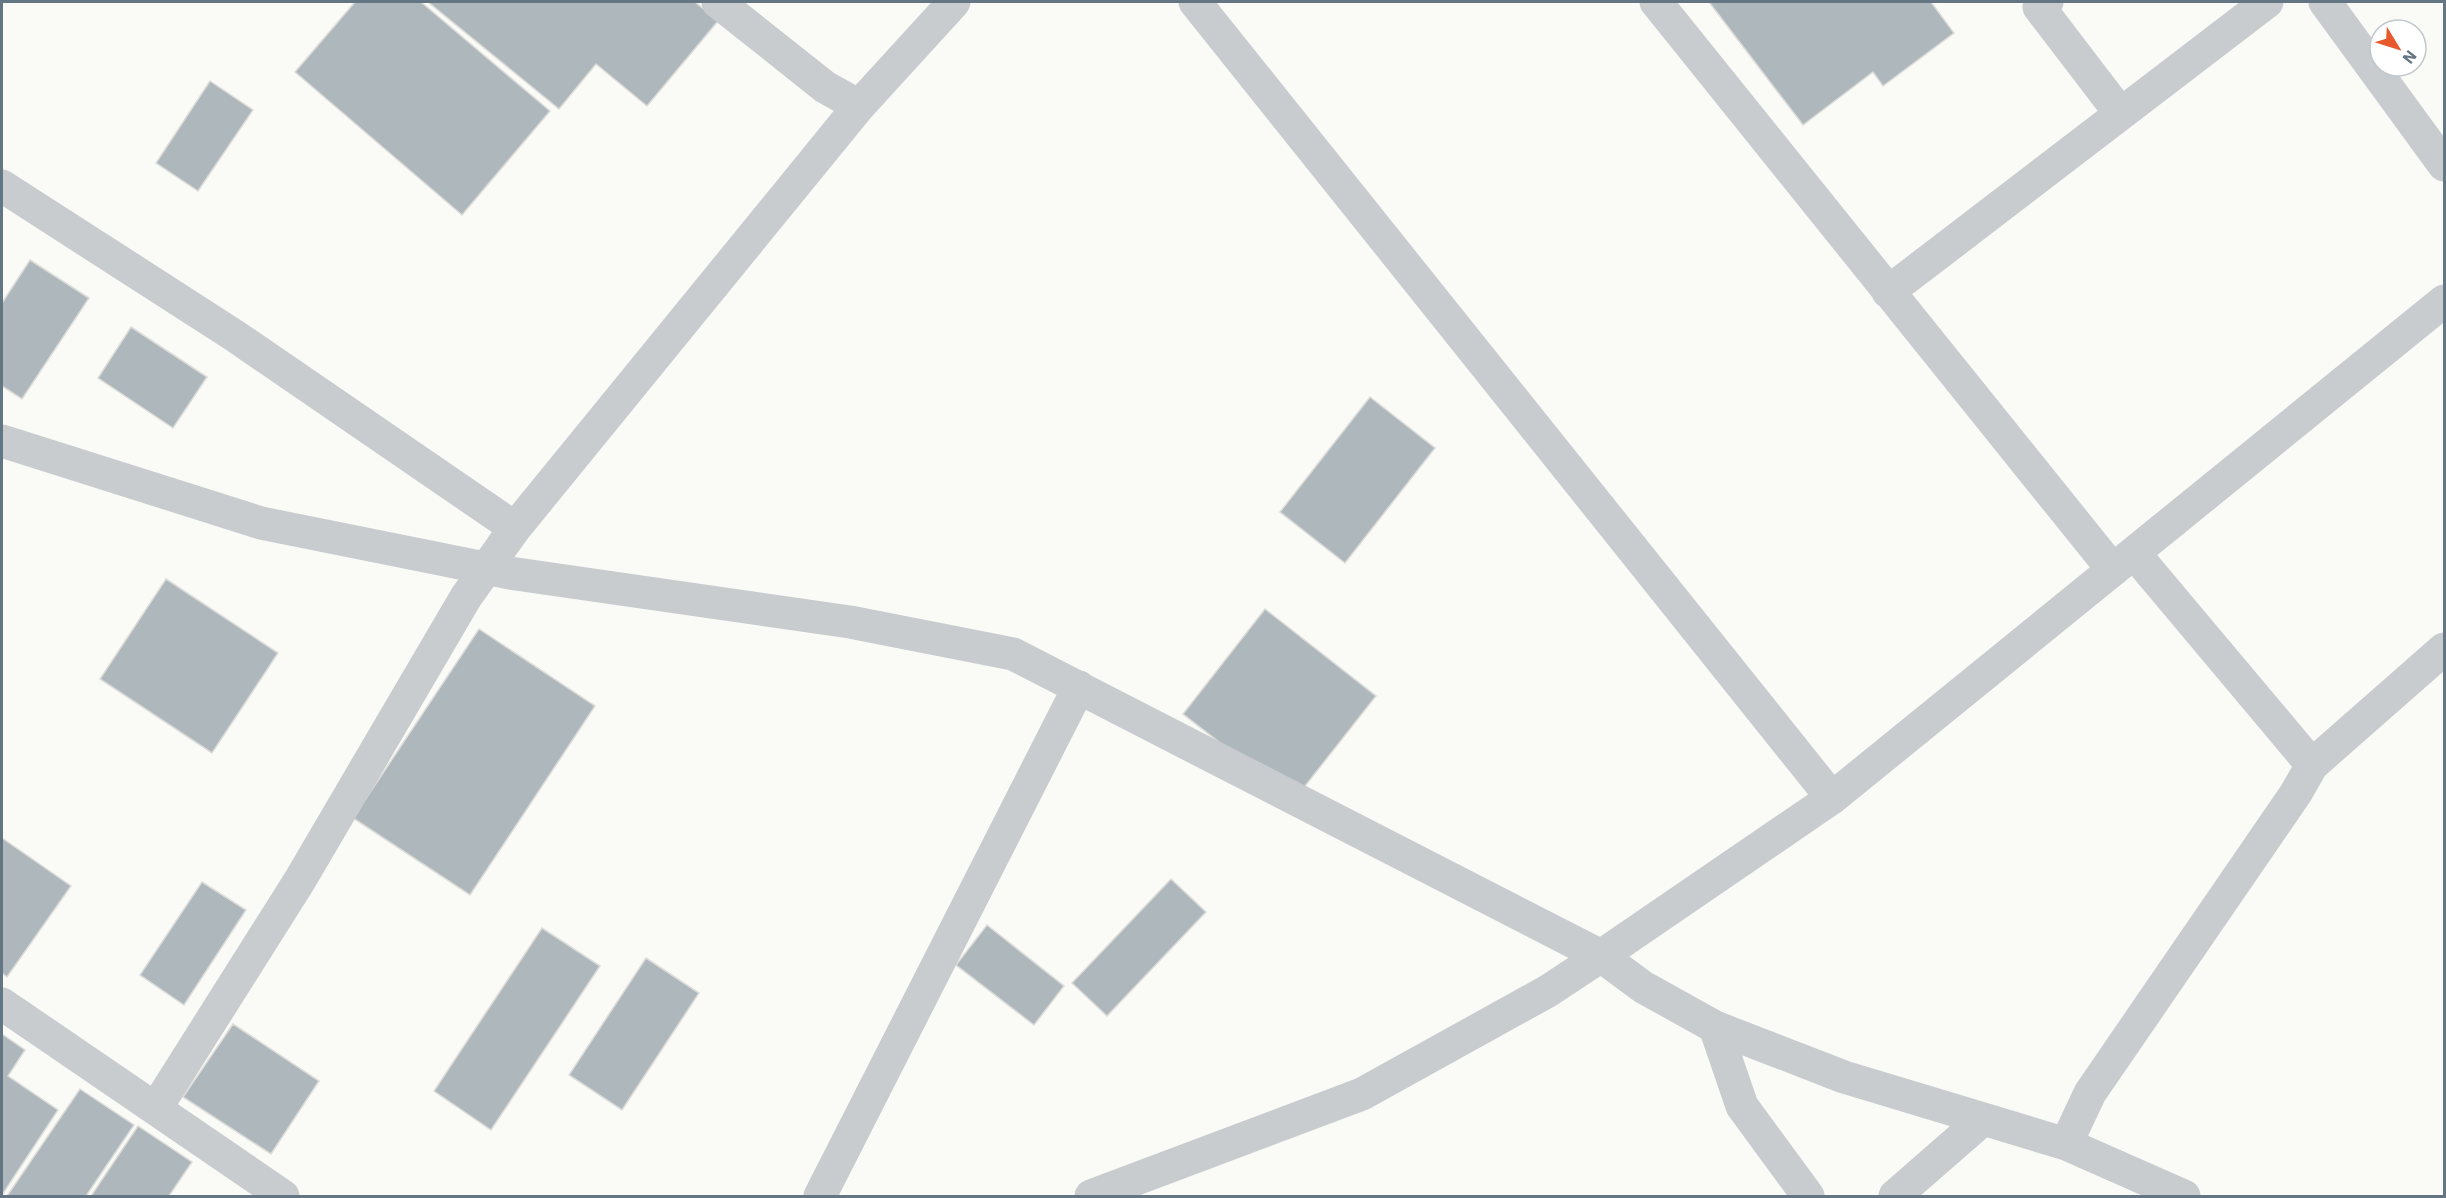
<svg xmlns="http://www.w3.org/2000/svg" width="2446" height="1198" viewBox="0 0 2446 1198" font-family="'IBM Plex Sans',sans-serif">
	<style>
		.building { fill: #aeb7bc; stroke: #dcdcd9; stroke-width: 1.5 }
		.lines { fill: none; stroke-linecap: round; stroke-linejoin: round }
		.minor { stroke: #c8cccf; stroke-width: 33 }
	</style>
	<rect width="100%" height="100%" fill="#fafaf7"/>
	<path class="building" d="M 355,2 L 421,2 L 550,111 L 462,215 L 295,72 Z
		M 428,2 L 695,2 L 718,21 L 647,106 L 596,64 L 559,109 Z
		M 1709,2 L 1931,2 L 1954,33 L 1883,86 L 1873,72 L 1803,125 Z
		M 210,81 L 253,110 L 198,191 L 156,163 Z
		M 30,260 L 89,298 L 22,399 L 2,386 L 2,303 Z
		M 131,327 L 207,377 L 173,428 L 98,378 Z
		M 1370,397 L 1435,448 L 1345,563 L 1280,512 Z
		M 166,579 L 278,653 L 212,753 L 100,679 Z
		M 1265,609 L 1376,696 L 1294,800 L 1183,714 Z
		M 479,629 L 595,706 L 470,895 L 353,818 Z
		M 2,838 L 71,886 L 7,977 L 2,973 Z
		M 1171,879 L 1206,912 L 1107,1016 L 1072,983 Z
		M 202,882 L 246,910 L 184,1005 L 140,975 Z
		M 987,925 L 1064,986 L 1034,1025 L 956,965 Z
		M 542,928 L 600,966 L 491,1130 L 434,1091 Z
		M 646,958 L 699,993 L 622,1110 L 569,1075 Z
		M 233,1024 L 319,1081 L 271,1154 L 183,1097 Z
		M 2,1034 L 25,1050 L 8,1076 L 58,1110 L 2,1195 Z
		M 80,1089 L 134,1125 L 86,1196 L 7,1196 Z
		M 138,1126 L 192,1162 L 169,1196 L 91,1196 Z"/>
	<g class="lines">
		<path class="minor" d="M 718,2 L 825,87 L 859,106
			M 1195,2 L 1832,798
			M 1656,2 L 2113,570
			M 2047,2 L 2039,7 L 2120,113
			M 2325,2 L 2444,165
			M 2,186 L 235,336 L 515,528
			M 1888,292 L 2267,2
			M 2,441 L 261,523 L 510,573 L 850,622 L 1013,654 L 1601,956 L 1643,987 L 1715,1027 L 1844,1077 L 2066,1144 L 2184,1196
			M 2134,553 L 2312,765
			M 2,1004 L 283,1196
			M 1715,1027 L 1742,1106 L 1808,1196
			M 156,1108 L 300,880 L 466,597 L 515,528 L 859,106 L 954,2
			M 2066,1144 L 2090,1093 L 2296,793 L 2312,765 L 2444,649
			M 820,1196 L 1079,687
			M 1091,1196 L 1362,1094 L 1548,991 L 1601,956 L 1832,798 L 2444,301
			M 1895,1196 L 1982,1120"/>
	</g>
	<rect width="2446" height="1198" fill="none" stroke="#647583" stroke-width="6"/>
	<g transform="translate(2398 48) rotate(128)"><circle r="28" fill="#ffffff" stroke="#c1c8cd" stroke-width="1.5"/>
	<path d="M0-4.5L10 22L0 15L-10 22Z" fill="#e7582a"/>
	<text y="-9" font-size="16" font-weight="bold" text-anchor="middle" fill="#647583">N</text>
	</g>
</svg>
